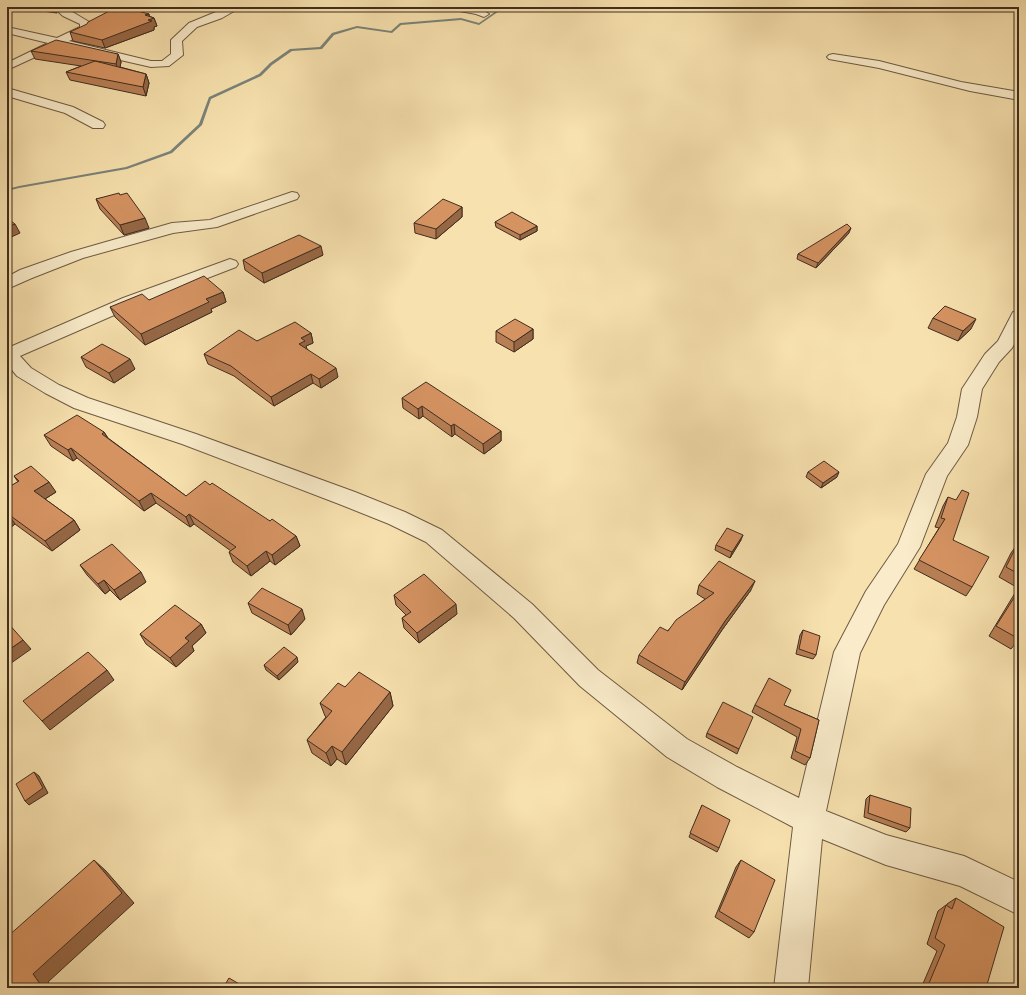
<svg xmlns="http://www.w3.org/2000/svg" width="1026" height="995" viewBox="0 0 1026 995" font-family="Cardo,serif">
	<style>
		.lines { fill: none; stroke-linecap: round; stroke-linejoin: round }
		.stream { fill: #7a837a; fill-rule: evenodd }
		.street-casing { stroke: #6e5b44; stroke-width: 2 }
		.street { fill: #faecca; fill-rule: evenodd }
		.wall { fill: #b87e54; stroke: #402e21 }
		.shaded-wall { fill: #966745; stroke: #402e21 }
		.building { fill: #d69362; stroke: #402e21 }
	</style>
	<rect width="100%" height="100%" fill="#f7e1ae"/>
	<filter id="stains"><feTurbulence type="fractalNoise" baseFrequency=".005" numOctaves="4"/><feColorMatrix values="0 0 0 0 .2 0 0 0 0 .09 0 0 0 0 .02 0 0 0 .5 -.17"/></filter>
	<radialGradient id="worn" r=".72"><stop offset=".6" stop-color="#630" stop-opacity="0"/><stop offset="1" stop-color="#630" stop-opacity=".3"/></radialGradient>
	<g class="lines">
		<path class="stream" d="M 502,7 L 505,7 L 479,25 L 461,20 L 401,25 L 392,33 L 357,28 L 334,35 L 322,49 L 292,51 L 272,65 L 261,76 L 211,99 L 202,125 L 172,153 L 127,169 L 19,188 L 7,191 L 7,189 L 19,186 L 126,167 L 170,151 L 199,124 L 209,97 L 259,74 L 270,63 L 290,49 L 320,47 L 332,33 L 357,26 L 391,31 L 400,23 L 461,18 L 479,23 Z"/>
		<g class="street-casing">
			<path id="street" d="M 53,7 L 64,7 L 91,23 L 89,31 L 69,41 L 151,61 L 162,61 L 171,54 L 171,40 L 189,23 L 228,7 L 241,7 L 222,18 L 197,27 L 182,41 L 183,55 L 169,66 L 151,67 L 59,46 L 7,70 L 7,63 L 48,43 L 7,33 L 7,27 L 57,38 L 80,27 L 80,24 L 63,16 Z
				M 448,7 L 479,8 L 489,14 L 484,17 L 476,14 L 449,9 Z
				M 833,54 L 879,61 L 961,82 L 1019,92 L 1019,100 L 970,91 L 879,68 L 829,59 L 827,57 L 829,55 Z
				M 7,88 L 73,107 L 103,122 L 105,125 L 103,128 L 93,128 L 65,113 L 7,96 Z
				M 292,192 L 297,193 L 299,196 L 297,199 L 217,227 L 173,233 L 83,258 L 32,278 L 7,289 L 7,277 L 20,270 L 71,252 L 172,223 L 210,220 Z
				M 230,259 L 236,261 L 238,264 L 236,267 L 135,306 L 20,356 L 31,368 L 59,385 L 88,398 L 196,434 L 355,492 L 405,512 L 442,530 L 532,604 L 598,670 L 687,739 L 737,767 L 799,798 L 834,652 L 866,591 L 898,544 L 926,474 L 948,443 L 957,417 L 962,389 L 985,354 L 998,341 L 1013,312 L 1019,311 L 1019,335 L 1012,348 L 999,362 L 982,389 L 977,417 L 968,445 L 947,476 L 920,547 L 884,605 L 860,653 L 826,811 L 886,835 L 964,856 L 1019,882 L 1019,915 L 960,886 L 886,865 L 822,839 L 808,988 L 774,988 L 793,827 L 717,787 L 667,757 L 580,686 L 514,618 L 426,542 L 389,524 L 339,504 L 182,444 L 74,408 L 45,393 L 17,376 L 7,364 L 7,346 L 10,347 L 123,298 Z"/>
		</g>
		<use href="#street" class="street"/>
	</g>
	<path class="wall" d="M 14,7 L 55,7 L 57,13 Z
		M 149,14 L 149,16 L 154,18 L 157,26 L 154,27 L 154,30 L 105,48 L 73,41 L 70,32 Z
		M 31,51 L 118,54 L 121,62 L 120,67 L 146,74 L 149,83 L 146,96 L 70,80 L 66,72 L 81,66 L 35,59 Z
		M 120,195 L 149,228 L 124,235 L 100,209 L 96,199 Z
		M 462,207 L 462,217 L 436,239 L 415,233 L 414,223 Z
		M 495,222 L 537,226 L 537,231 L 520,240 L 496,227 Z
		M 849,233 L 816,268 L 797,259 L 798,254 Z
		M 323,255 L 264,283 L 245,270 L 243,260 Z
		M 223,292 L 226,302 L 211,309 L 212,312 L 145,345 L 115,317 L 110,307 L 149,300 Z
		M 933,318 L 971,329 L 958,341 L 928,328 Z
		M 533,329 L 533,339 L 514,352 L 496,342 L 496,331 Z
		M 311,333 L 313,343 L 306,346 L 307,349 L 338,377 L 321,388 L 313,383 L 274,406 L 234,376 L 208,364 L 204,354 L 257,341 Z
		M 81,357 L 135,369 L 114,383 L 86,367 Z
		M 402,398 L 501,431 L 501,441 L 484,454 L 455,434 L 452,437 L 423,416 L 419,419 L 403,408 Z
		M 104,432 L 108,438 L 186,496 L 270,521 L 296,536 L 300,546 L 275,565 L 270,561 L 251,576 L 233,562 L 229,552 L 231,551 L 194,524 L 190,527 L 156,503 L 144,511 L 77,458 L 73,461 L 51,446 L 44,435 Z
		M 808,472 L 837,477 L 821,488 L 806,477 Z
		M 14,476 L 56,492 L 45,499 L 74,520 L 80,530 L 52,551 L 15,524 L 11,527 L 7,523 L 7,488 L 18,482 Z
		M 948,497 L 953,540 L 972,587 L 966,596 L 914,569 L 939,528 L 935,527 L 943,506 Z
		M 741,540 L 730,558 L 715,550 L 716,545 Z
		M 1018,543 L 1019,543 L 1019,639 L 1011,649 L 989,636 L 1018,588 L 999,577 L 1011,553 Z
		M 80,565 L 146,582 L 120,600 L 110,590 L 105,594 L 87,575 Z
		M 699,585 L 751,590 L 722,630 L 682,690 L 637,663 L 639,655 L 705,599 L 697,594 Z
		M 394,595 L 457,614 L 419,643 L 404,628 L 402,618 L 406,615 L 396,605 Z
		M 248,603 L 305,619 L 291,635 L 252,613 Z
		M 201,624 L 206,633 L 192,646 L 194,651 L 176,667 L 146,644 L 140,634 Z
		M 803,630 L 816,655 L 813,659 L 796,654 L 800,635 Z
		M 298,662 L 279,680 L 266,670 L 264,665 Z
		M 345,687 L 390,692 L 393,706 L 346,765 L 337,759 L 331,766 L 312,753 L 307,740 L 326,717 L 325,716 L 320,703 Z
		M 755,705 L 784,705 L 819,720 L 810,758 L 805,765 L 791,758 L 797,737 L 752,712 Z
		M 707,733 L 739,749 L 737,754 L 706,737 Z
		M 870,795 L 910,828 L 906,832 L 864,817 L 866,799 Z
		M 702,805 L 719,848 L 717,852 L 689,837 Z
		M 741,860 L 754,932 L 749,938 L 715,917 L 736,867 Z
		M 956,898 L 986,988 L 912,988 L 918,984 L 922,986 L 937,951 L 927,944 L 938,911 L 946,905 L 947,905 L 947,904 Z"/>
	<path class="shaded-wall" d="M 149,14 L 150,19 L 154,18 L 157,26 L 154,27 L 154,30 L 105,48 L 102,40 L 145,15 Z
		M 118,54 L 121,62 L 119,72 L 116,64 Z
		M 146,74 L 149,83 L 146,96 L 143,87 Z
		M 462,207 L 462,217 L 436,239 L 436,229 Z
		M 145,218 L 149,228 L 124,235 L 120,225 Z
		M 15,224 L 20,233 L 7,239 L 7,227 Z
		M 537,226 L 537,231 L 520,240 L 520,235 Z
		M 851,228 L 849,233 L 816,268 L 818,263 Z
		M 321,246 L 323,255 L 264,283 L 262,273 Z
		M 223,292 L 226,302 L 211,309 L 212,312 L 145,345 L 141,334 L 206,299 Z
		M 976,319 L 971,329 L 958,341 L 963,331 Z
		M 533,329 L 533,339 L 514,352 L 514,342 Z
		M 311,333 L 313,343 L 306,346 L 307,350 L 299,344 L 301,338 Z
		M 130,359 L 135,369 L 114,383 L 109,373 Z
		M 336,368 L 338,377 L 321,388 L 319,379 Z
		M 311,374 L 313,383 L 274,406 L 271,397 Z
		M 422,406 L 423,416 L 419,419 L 418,409 Z
		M 454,424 L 455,434 L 452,437 L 451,426 Z
		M 501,431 L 501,441 L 484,454 L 483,444 Z
		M 104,432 L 110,442 L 102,434 Z
		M 71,448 L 77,458 L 73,461 L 68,450 Z
		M 839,472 L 837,477 L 821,488 L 823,483 Z
		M 49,482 L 56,492 L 40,502 L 34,491 Z
		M 151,493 L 156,503 L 144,511 L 139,501 Z
		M 8,514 L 15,524 L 11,527 L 7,522 L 7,515 Z
		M 189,514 L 194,524 L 190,527 L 186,517 Z
		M 74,520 L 80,530 L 52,551 L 45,541 Z
		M 743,535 L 741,540 L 730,558 L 732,552 Z
		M 296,536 L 300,546 L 275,565 L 272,555 Z
		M 266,551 L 270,561 L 251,576 L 247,566 Z
		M 141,572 L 146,582 L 120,600 L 114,590 Z
		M 104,580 L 110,590 L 105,594 L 98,584 Z
		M 755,581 L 751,590 L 722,630 L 682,690 L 685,682 L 725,621 Z
		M 456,604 L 457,614 L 419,643 L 417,633 Z
		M 302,609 L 305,619 L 291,635 L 288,625 Z
		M 201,624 L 206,633 L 192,646 L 194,651 L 176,667 L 170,658 L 185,638 Z
		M 23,640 L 31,649 L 7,666 L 7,651 Z
		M 297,657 L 298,662 L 279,680 L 277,676 Z
		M 107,670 L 114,680 L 50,730 L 42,721 Z
		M 390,692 L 393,706 L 346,765 L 342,752 Z
		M 332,746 L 337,759 L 331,766 L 326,753 Z
		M 34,772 L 39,776 L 48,793 L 29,805 L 25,801 Z
		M 94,860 L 106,871 L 134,903 L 48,982 L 52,988 L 43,988 L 33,974 Z"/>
	<path class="building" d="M 117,7 L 123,7 L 149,14 L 145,15 L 154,18 L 148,20 L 152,21 L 102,40 L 70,32 L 87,24 L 88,22 Z
		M 56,40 L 118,54 L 116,64 L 31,51 Z
		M 95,61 L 146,74 L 143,87 L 66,72 Z
		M 119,193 L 120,195 L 127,193 L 145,218 L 120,225 L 96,199 Z
		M 443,199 L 462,207 L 436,229 L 414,223 Z
		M 512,212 L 537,226 L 520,235 L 495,222 Z
		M 7,218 L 15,224 L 7,227 Z
		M 847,224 L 851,228 L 818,263 L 798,254 Z
		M 299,235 L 321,246 L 262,273 L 243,260 Z
		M 204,276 L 223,292 L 206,299 L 209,302 L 141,334 L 110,307 L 142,294 L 149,300 Z
		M 945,306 L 976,319 L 963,331 L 933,318 Z
		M 515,319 L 533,329 L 514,342 L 496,331 Z
		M 295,322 L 311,333 L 301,338 L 305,341 L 299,344 L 336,368 L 319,379 L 311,374 L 271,397 L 231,366 L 204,354 L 239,330 L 257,341 Z
		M 102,344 L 130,359 L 109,373 L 81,357 Z
		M 426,382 L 501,431 L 483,444 L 454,424 L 451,426 L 422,406 L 418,409 L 402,398 Z
		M 77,415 L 104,432 L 102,434 L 186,496 L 205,481 L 210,485 L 212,483 L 270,521 L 272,519 L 296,536 L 272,555 L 266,551 L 247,566 L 229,552 L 236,547 L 189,514 L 186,517 L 151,493 L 139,501 L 71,448 L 68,450 L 44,435 Z
		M 824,461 L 839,472 L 823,483 L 808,472 Z
		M 31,466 L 49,482 L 34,491 L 74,520 L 45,541 L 8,514 L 7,515 L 7,488 L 19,481 L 14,476 Z
		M 962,490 L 969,493 L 953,540 L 989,557 L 972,587 L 919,560 L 945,519 L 941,518 L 948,497 L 956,500 Z
		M 727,528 L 743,535 L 732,552 L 716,545 Z
		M 1018,543 L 1019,543 L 1019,574 L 1006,567 Z
		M 112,544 L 141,572 L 114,590 L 104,580 L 98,584 L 80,565 Z
		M 719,561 L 755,581 L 725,621 L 685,682 L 639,655 L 660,627 L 668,631 L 676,620 L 714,593 L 699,585 Z
		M 424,574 L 456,604 L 417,633 L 402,618 L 411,612 L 394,595 Z
		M 262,588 L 302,609 L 288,625 L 248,603 Z
		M 1019,590 L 1019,639 L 996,626 Z
		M 175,605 L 201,624 L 185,638 L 189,641 L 170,658 L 140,634 Z
		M 7,622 L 23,640 L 7,651 Z
		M 803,630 L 820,636 L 816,655 L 799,649 Z
		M 284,647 L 297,657 L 277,676 L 264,665 Z
		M 88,652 L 107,670 L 42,721 L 23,701 Z
		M 359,672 L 390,692 L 342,752 L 332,746 L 326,753 L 307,740 L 332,711 L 320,703 L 338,683 L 345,687 Z
		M 769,678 L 791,690 L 784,705 L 819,720 L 810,758 L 795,751 L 801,729 L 755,705 Z
		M 723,702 L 753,717 L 739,749 L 707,733 Z
		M 34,772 L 43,788 L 25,801 L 16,784 Z
		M 870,795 L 911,808 L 910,828 L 868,813 Z
		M 702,805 L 730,820 L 719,848 L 690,833 Z
		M 94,860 L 122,893 L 33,974 L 43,988 L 7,988 L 7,937 Z
		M 741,860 L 775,880 L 754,932 L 719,911 Z
		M 956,898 L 1004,927 L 986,988 L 927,988 L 945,945 L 935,938 L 946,905 L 952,909 Z
		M 229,978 L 246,988 L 223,988 Z
		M 918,984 L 924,988 L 917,988 Z"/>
	<rect width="1026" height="995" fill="none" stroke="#f7e1ae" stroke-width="24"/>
	<rect x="8" y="8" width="1010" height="979" fill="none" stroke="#402e21" stroke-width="2"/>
	<rect x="12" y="12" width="1002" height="971" fill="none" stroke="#402e21"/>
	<rect width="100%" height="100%" filter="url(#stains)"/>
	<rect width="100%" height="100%" fill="url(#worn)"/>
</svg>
